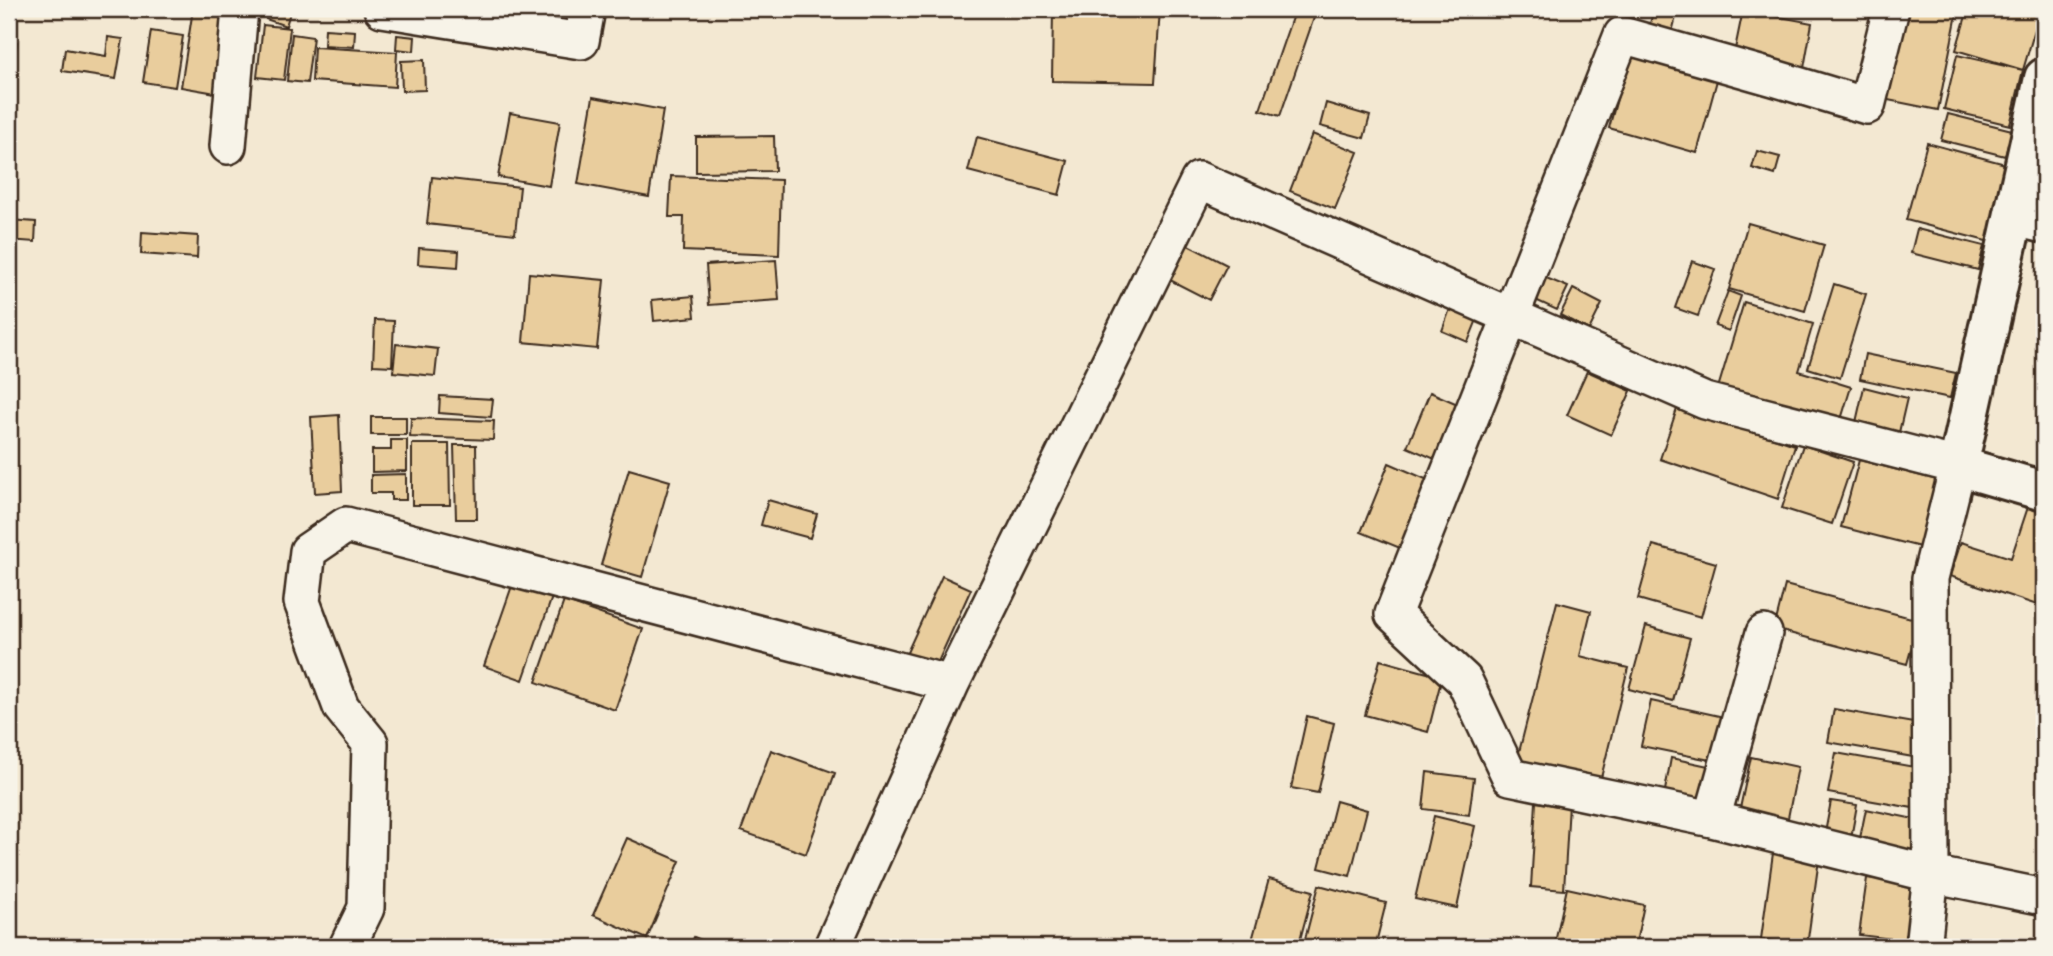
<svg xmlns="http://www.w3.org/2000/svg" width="2053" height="956" viewBox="0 0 2053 956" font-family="Mali,sans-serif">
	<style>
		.building { fill: #e9cd9d; stroke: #3b2a1e; stroke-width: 2 }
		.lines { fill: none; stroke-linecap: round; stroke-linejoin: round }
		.street-casing { stroke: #3b2a1e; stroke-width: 40 }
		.secondary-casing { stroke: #3b2a1e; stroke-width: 44 }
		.street { stroke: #f7f3e8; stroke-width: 35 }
		.secondary { stroke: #f7f3e8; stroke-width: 38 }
	</style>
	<rect width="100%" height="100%" fill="#f3e8d2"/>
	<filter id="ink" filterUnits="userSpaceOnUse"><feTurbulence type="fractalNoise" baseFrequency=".0143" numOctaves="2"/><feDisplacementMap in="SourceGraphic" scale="14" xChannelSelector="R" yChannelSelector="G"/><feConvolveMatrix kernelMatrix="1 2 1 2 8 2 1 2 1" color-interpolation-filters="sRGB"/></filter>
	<g filter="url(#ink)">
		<path class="building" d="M 193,9 L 228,14 L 216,93 L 181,87 Z
			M 269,9 L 291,9 L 286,26 L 266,19 Z
			M 1053,9 L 1160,9 L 1155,83 L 1052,81 Z
			M 1295,9 L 1317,9 L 1280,116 L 1260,110 Z
			M 1654,9 L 1678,9 L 1670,40 L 1647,34 Z
			M 1901,9 L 1958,9 L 1938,110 L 1883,99 Z
			M 1968,9 L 2041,9 L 2023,70 L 1956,50 Z
			M 1743,10 L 1812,23 L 1804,68 L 1734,54 Z
			M 263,25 L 290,28 L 284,80 L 257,77 Z
			M 325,29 L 355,31 L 354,47 L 324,45 Z
			M 151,31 L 183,36 L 175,87 L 143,82 Z
			M 292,34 L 313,37 L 307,83 L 287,81 Z
			M 397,35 L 415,37 L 414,51 L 396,49 Z
			M 108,37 L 123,39 L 116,79 L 62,71 L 65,49 L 106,56 Z
			M 9,40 L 17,42 L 14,64 L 9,64 Z
			M 314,47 L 397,52 L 395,87 L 312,81 Z
			M 1631,48 L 1719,73 L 1697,153 L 1609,128 Z
			M 1957,55 L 2023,70 L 2010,125 L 1944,109 Z
			M 424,60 L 425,90 L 402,91 L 401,61 Z
			M 593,97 L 663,110 L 649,197 L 578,184 Z
			M 1326,103 L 1370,116 L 1364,138 L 1320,126 Z
			M 510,113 L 560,122 L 549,186 L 498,177 Z
			M 1948,114 L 2012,130 L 2005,156 L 1941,140 Z
			M 1312,134 L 1358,152 L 1335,209 L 1290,191 Z
			M 774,136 L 775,171 L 696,172 L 696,137 Z
			M 977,137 L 1068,161 L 1059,195 L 968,171 Z
			M 1927,143 L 2009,165 L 1990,242 L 1906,220 Z
			M 1757,151 L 1780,157 L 1775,175 L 1752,168 Z
			M 671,176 L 781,180 L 779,255 L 683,251 L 684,217 L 669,217 Z
			M 432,177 L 520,187 L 515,234 L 427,224 Z
			M 9,220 L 36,222 L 35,242 L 9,240 Z
			M 1748,223 L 1824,245 L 1805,311 L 1729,289 Z
			M 1917,229 L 1984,246 L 1978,270 L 1911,253 Z
			M 142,232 L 198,236 L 197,258 L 141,254 Z
			M 1186,244 L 1227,265 L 1209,300 L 1168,279 Z
			M 419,248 L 459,251 L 458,267 L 418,264 Z
			M 776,260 L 779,300 L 709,305 L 706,265 Z
			M 1692,261 L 1715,269 L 1698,316 L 1675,308 Z
			M 529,273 L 604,280 L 597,349 L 523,342 Z
			M 1539,275 L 1568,287 L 1557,310 L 1529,297 Z
			M 1834,284 L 1866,294 L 1840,378 L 1808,368 Z
			M 1573,289 L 1602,304 L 1589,330 L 1560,315 Z
			M 2044,289 L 2044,329 L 2035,327 Z
			M 1728,291 L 1741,296 L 1729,331 L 1715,326 Z
			M 693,296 L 695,317 L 654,321 L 652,300 Z
			M 1453,301 L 1480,312 L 1468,342 L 1442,331 Z
			M 1744,302 L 1813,324 L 1799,371 L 1851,387 L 1839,426 L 1718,388 Z
			M 375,320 L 394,321 L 392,366 L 373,365 Z
			M 396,344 L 438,349 L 435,376 L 393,372 Z
			M 1865,354 L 1956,373 L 1950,398 L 1860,379 Z
			M 1587,371 L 1631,391 L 1611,435 L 1567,415 Z
			M 1864,387 L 1907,398 L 1897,441 L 1854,431 Z
			M 1430,392 L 1460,405 L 1437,460 L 1407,447 Z
			M 440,396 L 493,399 L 491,417 L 439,413 Z
			M 1678,406 L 1795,445 L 1778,499 L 1660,459 Z
			M 339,415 L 342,491 L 315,493 L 311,417 Z
			M 371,417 L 406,417 L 406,435 L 371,435 Z
			M 411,418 L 494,421 L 493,440 L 410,437 Z
			M 391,440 L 407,440 L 407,471 L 372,472 L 372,450 L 391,450 Z
			M 412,444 L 449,444 L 450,505 L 412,505 Z
			M 454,445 L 476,445 L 477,519 L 456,519 Z
			M 1803,445 L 1853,462 L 1832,524 L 1782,508 Z
			M 1859,460 L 1941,481 L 1924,548 L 1841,527 Z
			M 1389,463 L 1428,480 L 1400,548 L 1361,532 Z
			M 629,469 L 670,481 L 642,577 L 601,565 Z
			M 406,474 L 406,500 L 391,500 L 391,493 L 371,493 L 371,475 Z
			M 768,500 L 817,514 L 810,538 L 761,525 Z
			M 2029,504 L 2044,509 L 2044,583 L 2037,605 L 1950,576 L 1961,542 L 2011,558 Z
			M 1653,545 L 1716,563 L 1701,617 L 1638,599 Z
			M 942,576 L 971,589 L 933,673 L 904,659 Z
			M 513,583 L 552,597 L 523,680 L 484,666 Z
			M 1785,585 L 1919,620 L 1907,664 L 1774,629 Z
			M 564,601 L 643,629 L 615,710 L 536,682 Z
			M 1557,602 L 1591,611 L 1580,656 L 1628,668 L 1600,782 L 1517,760 Z
			M 1646,626 L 1690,638 L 1673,701 L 1629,689 Z
			M 1380,660 L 1442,677 L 1428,732 L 1365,715 Z
			M 1651,701 L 1724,717 L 1715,761 L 1641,746 Z
			M 1834,709 L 1919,724 L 1913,757 L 1828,742 Z
			M 1307,716 L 1334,723 L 1318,793 L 1291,788 Z
			M 771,750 L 835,773 L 806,854 L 741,831 Z
			M 1836,753 L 1920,768 L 1913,808 L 1828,793 Z
			M 1751,757 L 1798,767 L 1787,823 L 1739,813 Z
			M 1671,758 L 1713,767 L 1706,804 L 1664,796 Z
			M 1427,772 L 1474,778 L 1469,815 L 1423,809 Z
			M 1336,801 L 1367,810 L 1350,876 L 1319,868 Z
			M 1831,801 L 1857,805 L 1851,838 L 1825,833 Z
			M 1536,802 L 1569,804 L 1564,890 L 1531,887 Z
			M 1866,809 L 1919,820 L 1911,860 L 1858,848 Z
			M 1434,816 L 1475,826 L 1457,908 L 1415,899 Z
			M 627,838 L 680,861 L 647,939 L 593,915 Z
			M 1773,853 L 1819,859 L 1807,946 L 1761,939 Z
			M 1867,878 L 1916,884 L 1909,941 L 1859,935 Z
			M 1269,879 L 1313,891 L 1298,947 L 1262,947 L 1251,944 Z
			M 1319,885 L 1386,903 L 1375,947 L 1303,947 Z
			M 1567,888 L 1644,905 L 1635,947 L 1554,947 Z
			M 694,937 L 718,947 L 690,947 Z
			M 1811,942 L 1873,947 L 1811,947 Z"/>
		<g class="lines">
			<g class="street-casing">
				<path id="street" d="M 382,9 L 581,41 L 587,9
					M 1891,9 L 1867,106 L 1774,78 L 1622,35 L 1393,614 L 1464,680 L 1510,777 L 1712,819 L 1931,874 L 2044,897
					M 228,146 L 240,9
					M 2014,218 L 2044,225
					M 1712,819 L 1764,633
					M 347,947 L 366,908 L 370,743 L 341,707 L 302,602 L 308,551 L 346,525 L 951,684 L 1199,180 L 1705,401 L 1958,466 L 1930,578 L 1931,874 L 1923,947
					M 832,947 L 951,684"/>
			</g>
			<g class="secondary-casing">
				<path id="secondary" d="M 2044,78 L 1958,466 L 2044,491"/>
			</g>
			<use href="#street" class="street"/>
			<use href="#secondary" class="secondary"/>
		</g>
	</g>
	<rect width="2053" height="956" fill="none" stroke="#f7f3e8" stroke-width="35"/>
	<rect x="18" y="18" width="2018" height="921" fill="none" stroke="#3b2a1e" stroke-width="2.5" filter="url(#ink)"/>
</svg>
